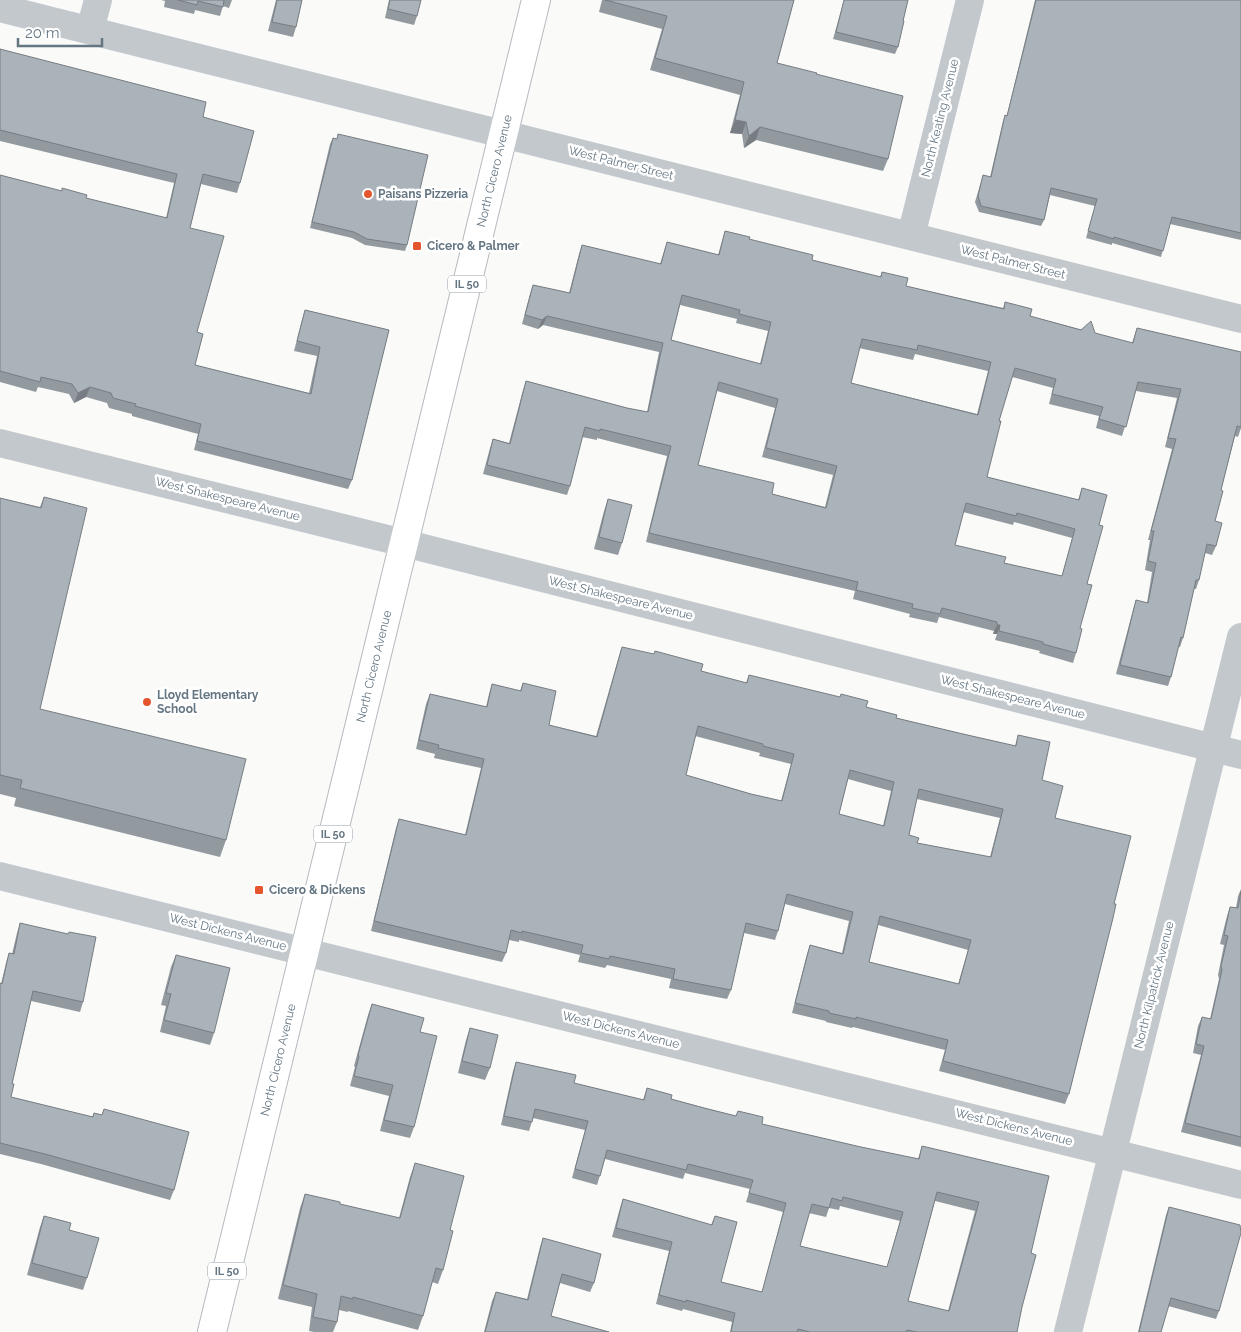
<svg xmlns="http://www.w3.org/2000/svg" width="1241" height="1332" viewBox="0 0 1241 1332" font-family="Raleway,sans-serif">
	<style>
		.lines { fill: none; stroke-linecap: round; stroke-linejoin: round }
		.major-casing { stroke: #b5babe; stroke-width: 30 }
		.minor { stroke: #c3c8cc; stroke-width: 28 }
		.major { stroke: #fff; stroke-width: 28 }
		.wall { fill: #929a9f; fill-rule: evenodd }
		.shaded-wall { fill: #777d82 }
		.building { fill: #aab3b9; stroke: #777d82; fill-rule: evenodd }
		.poi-dot { fill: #e4572e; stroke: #fff; stroke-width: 2 }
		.labels { text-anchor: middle; stroke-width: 5; stroke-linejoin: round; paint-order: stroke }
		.shield { fill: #fff; stroke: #939fa8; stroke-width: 1 }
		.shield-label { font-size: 11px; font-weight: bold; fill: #657683 }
		.street-label { font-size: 12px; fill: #657683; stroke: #fff }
		.poi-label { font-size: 12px; font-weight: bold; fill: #657683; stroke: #fff; text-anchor: start }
	</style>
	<rect width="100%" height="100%" fill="#fafaf8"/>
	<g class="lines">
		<g class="major-casing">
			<g id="major">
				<path id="s1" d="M 212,1332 L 536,0"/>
			</g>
		</g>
		<path class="minor" d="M 0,8 L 1241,319
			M 90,30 L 98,0
			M 911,236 L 970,0
			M 0,443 L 404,543 L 1241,755
			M 0,876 L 1241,1185
			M 1068,1332 L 1241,637"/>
		<use href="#major" class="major"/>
	</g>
	<path class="wall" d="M 161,0 L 232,0 L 229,8 L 223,6 L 220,16 L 195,10 L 194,14 L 164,7 L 165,1 Z
		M 276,0 L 302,0 L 296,27 L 293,37 L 268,31 Z
		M 389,0 L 421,0 L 417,16 L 414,25 L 385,18 Z
		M 602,0 L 794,0 L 777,63 L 816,74 L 888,159 L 883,171 L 756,140 L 744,148 L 742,134 L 730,133 L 740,95 L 650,70 L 662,29 L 599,12 Z
		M 844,0 L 908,0 L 903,21 L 898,47 L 895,54 L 833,39 Z
		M 1035,0 L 1241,0 L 1241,240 L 1170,224 L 1161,257 L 1112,243 L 1112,245 L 1086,238 L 1095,206 L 1050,195 L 1044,220 L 1041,226 L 979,212 L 975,202 L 983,175 L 990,177 L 1003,121 L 1005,115 L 1007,115 Z
		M 0,49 L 203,117 L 240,183 L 237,193 L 201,184 L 190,228 L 197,332 L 195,365 L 309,393 L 317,356 L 294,351 L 302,320 L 305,310 L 389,330 L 352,480 L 348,489 L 194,450 L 198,434 L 132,416 L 132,414 L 109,408 L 107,403 L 86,397 L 74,403 L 69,394 L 38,387 L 36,392 L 0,382 L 0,175 L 86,198 L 166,218 L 174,183 L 0,141 Z
		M 338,134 L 407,245 L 405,251 L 365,245 L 352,238 L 310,228 L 330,144 L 333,138 L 337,139 Z
		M 725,231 L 812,260 L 880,277 L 882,272 L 906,286 L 1003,308 L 1005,302 L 1030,316 L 1132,343 L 1137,328 L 1241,352 L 1241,428 L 1238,437 L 1235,436 L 1221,490 L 1215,521 L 1216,546 L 1212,555 L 1205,553 L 1199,580 L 1196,589 L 1194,589 L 1183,638 L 1180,647 L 1178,647 L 1171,677 L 1168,686 L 1116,674 L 1133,610 L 1136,600 L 1147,603 L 1152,572 L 1145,570 L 1150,540 L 1148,540 L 1172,449 L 1165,447 L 1177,398 L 1136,391 L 1122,436 L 1096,428 L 1099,416 L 1049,404 L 1053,388 L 1012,377 L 999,421 L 987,477 L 1078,500 L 1082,488 L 1099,525 L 1087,584 L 1076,653 L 1073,663 L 1039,653 L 1040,651 L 995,640 L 997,634 L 993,634 L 994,631 L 939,617 L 937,623 L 909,617 L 910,614 L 853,599 L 855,591 L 646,542 L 667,456 L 597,438 L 597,440 L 582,437 L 570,486 L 567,495 L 483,474 L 490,448 L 493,439 L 509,443 L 523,390 L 526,381 L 627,408 L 647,412 L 659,352 L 543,325 L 538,329 L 522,324 L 530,294 L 533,285 L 569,293 L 579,254 L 582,245 L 660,264 L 667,242 L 718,255 ZM 680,305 L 737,319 L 736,323 L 768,331 L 760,364 L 671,340 ZM 859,348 L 913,360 L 915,354 L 988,371 L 977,414 L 851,383 ZM 717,391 L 775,408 L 762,457 L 833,475 L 825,507 L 772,494 L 698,465 ZM 963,512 L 1013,525 L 1014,522 L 1072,538 L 1062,576 L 1004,563 L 955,545 Z
		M 44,497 L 40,709 L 226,840 L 220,857 L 14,806 L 16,798 L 0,794 L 0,498 L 40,507 Z
		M 608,499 L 622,543 L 618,555 L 594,549 L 604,511 Z
		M 622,647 L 701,671 L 746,683 L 749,675 L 866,707 L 896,718 L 963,734 L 1015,746 L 1018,735 L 1042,780 L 1055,818 L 1114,904 L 1069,1094 L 1065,1104 L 939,1071 L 945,1050 L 853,1027 L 852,1028 L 826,1022 L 826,1021 L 792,1013 L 807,954 L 810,945 L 842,953 L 849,921 L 785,904 L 778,931 L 775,940 L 744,933 L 731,990 L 727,999 L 669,988 L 671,979 L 607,965 L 605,968 L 578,962 L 580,955 L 519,940 L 519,942 L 509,940 L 506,953 L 502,962 L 371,931 L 396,828 L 399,819 L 465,835 L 481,768 L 434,758 L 435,754 L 416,749 L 426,704 L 430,694 L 486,707 L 489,694 L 492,684 L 520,691 L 523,683 L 549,725 L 596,736 L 619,656 ZM 695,736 L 760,753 L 759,756 L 791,764 L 781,801 L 751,794 L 686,775 ZM 848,779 L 891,791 L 883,826 L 839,814 ZM 917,799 L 1000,818 L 990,857 L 917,843 L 909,835 ZM 878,925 L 968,950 L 958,984 L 869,962 Z
		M 1241,889 L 1241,1147 L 1181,1132 L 1201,1055 L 1193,1053 L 1198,1026 L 1202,1017 L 1210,1019 L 1219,979 L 1218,975 L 1224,945 L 1220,944 L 1227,916 L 1230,907 L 1236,908 L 1238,896 Z
		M 20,923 L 83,1002 L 80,1012 L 31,1001 L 12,1084 L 11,1097 L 92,1117 L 94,1113 L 102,1115 L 104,1109 L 174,1190 L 170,1200 L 41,1164 L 0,1154 L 0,983 L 1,984 L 6,963 L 9,953 L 12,954 L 17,933 Z
		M 176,955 L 214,1033 L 210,1045 L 160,1032 L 166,1006 L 161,1005 L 171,967 Z
		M 372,1004 L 420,1032 L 414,1127 L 410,1138 L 380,1131 L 389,1096 L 350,1086 L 355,1067 L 354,1066 L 368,1015 Z
		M 470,1028 L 490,1068 L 485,1080 L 458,1073 L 466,1040 Z
		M 516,1062 L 574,1083 L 643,1100 L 647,1088 L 671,1099 L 736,1116 L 738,1111 L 762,1124 L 861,1147 L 918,1159 L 922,1146 L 1031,1253 L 1022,1307 L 1017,1332 L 730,1332 L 732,1322 L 683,1309 L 682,1311 L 656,1304 L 669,1251 L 612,1237 L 620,1208 L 623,1199 L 711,1225 L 715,1216 L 721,1282 L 762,1292 L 783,1212 L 746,1202 L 750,1189 L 685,1173 L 683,1179 L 605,1159 L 597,1185 L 572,1178 L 585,1130 L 533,1118 L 529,1131 L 501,1125 L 513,1071 ZM 935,1201 L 975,1211 L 948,1311 L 908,1301 ZM 840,1206 L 900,1221 L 887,1267 L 800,1246 L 809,1213 L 826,1217 L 829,1208 L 839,1210 Z
		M 415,1163 L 450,1230 L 443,1270 L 438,1284 L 432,1282 L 423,1316 L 418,1330 L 348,1311 L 348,1312 L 339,1310 L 337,1322 L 333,1332 L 314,1332 L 309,1331 L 312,1307 L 278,1299 L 300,1208 L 305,1194 L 340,1204 L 399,1218 L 410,1177 Z
		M 1169,1207 L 1219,1311 L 1216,1319 L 1168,1306 L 1161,1332 L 1138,1332 L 1166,1215 Z
		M 44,1216 L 69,1230 L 87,1278 L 83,1290 L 27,1275 L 40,1227 Z
		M 543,1238 L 594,1283 L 590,1292 L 560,1283 L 551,1316 L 609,1332 L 484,1332 L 492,1301 L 496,1292 L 527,1299 L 540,1247 Z"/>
	<path class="shaded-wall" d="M 735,120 L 746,122 L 742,134 L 730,133 Z
		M 760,127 L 756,140 L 744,148 L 749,136 Z
		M 547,316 L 543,325 L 538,329 L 542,320 Z
		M 90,387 L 86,397 L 74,403 L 78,393 Z
		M 997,625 L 1000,625 L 997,634 L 993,634 Z"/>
	<path class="building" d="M 178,0 L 224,0 L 223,7 L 198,1 L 197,5 Z
		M 277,0 L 302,0 L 296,27 L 272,22 Z
		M 390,0 L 421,0 L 417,16 L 388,9 Z
		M 605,0 L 794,0 L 777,63 L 817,73 L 816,74 L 903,96 L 888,159 L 760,127 L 749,136 L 746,122 L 735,120 L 744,82 L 655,58 L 667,16 Z
		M 844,0 L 908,0 L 903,21 L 904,21 L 898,47 L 836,32 Z
		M 1036,0 L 1241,0 L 1241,233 L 1172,217 L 1163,251 L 1114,237 L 1114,239 L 1088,231 L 1097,199 L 1051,188 L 1044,220 L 981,206 L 978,196 L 983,175 L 991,177 L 1005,115 L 1007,116 Z
		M 0,49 L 206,102 L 203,117 L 254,131 L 240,183 L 203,174 L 190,228 L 224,236 L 197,332 L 203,334 L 195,365 L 311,394 L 320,347 L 297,341 L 305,310 L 389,330 L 352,480 L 197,441 L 201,424 L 135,406 L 136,404 L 113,398 L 111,393 L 90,387 L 78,393 L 72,384 L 41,377 L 40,382 L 0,371 L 0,175 L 62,191 L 62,188 L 87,195 L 86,198 L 167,218 L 177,174 L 0,130 Z
		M 338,134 L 428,155 L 407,245 L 367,239 L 354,232 L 312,222 L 333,138 L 337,139 Z
		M 725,231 L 750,237 L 749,239 L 813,255 L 812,260 L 881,277 L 882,272 L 908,278 L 906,286 L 1004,309 L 1005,302 L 1032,309 L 1030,316 L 1081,330 L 1091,321 L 1095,333 L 1133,343 L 1137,328 L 1241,352 L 1241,427 L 1237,426 L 1221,490 L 1223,491 L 1215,521 L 1222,523 L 1216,546 L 1207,544 L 1199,580 L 1196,580 L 1183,638 L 1181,637 L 1171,677 L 1120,665 L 1136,600 L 1148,603 L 1156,563 L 1148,561 L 1154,531 L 1151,531 L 1176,439 L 1168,438 L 1181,389 L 1138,382 L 1126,427 L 1099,419 L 1103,407 L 1052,394 L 1056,379 L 1015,368 L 999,421 L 1001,421 L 987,477 L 1079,500 L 1082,488 L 1107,495 L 1099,525 L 1103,526 L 1087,584 L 1092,585 L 1080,628 L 1082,629 L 1076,653 L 1043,644 L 1043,642 L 999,631 L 1000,625 L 997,625 L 997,622 L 942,608 L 940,614 L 912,608 L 913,604 L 856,590 L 858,582 L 649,533 L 671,446 L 600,429 L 600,431 L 585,427 L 570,486 L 487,465 L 493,439 L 510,444 L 526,381 L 627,408 L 648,412 L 663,343 L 547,316 L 542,320 L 525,315 L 533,285 L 570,293 L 582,245 L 661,264 L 667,242 L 719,255 ZM 682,295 L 740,310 L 739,314 L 771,322 L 761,364 L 671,340 ZM 862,339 L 917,350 L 918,345 L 991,362 L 978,415 L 851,383 ZM 719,382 L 778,399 L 766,448 L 837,466 L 826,508 L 772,494 L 774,483 L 698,465 ZM 966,503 L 1016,516 L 1017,513 L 1075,529 L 1062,576 L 1004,563 L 1006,557 L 955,545 Z
		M 44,497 L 87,508 L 40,709 L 246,759 L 226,840 L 20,788 L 22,780 L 0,775 L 0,498 L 41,508 Z
		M 608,499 L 632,505 L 622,543 L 599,537 Z
		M 622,647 L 654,654 L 655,651 L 703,664 L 701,671 L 747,683 L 749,675 L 840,697 L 841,694 L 868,701 L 866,707 L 897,715 L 896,718 L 963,734 L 1016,746 L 1018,735 L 1050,742 L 1042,780 L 1063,786 L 1055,818 L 1131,836 L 1114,904 L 1116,904 L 1113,918 L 1069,1094 L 943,1061 L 948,1040 L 856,1017 L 856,1019 L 829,1013 L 829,1011 L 795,1003 L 810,945 L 843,954 L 853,912 L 787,894 L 778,931 L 746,923 L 731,990 L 673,979 L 675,969 L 610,956 L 609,959 L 581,953 L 583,945 L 522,931 L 522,933 L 511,930 L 506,953 L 374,921 L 399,819 L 466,835 L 484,759 L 438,748 L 439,745 L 419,740 L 430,694 L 487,707 L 492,684 L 521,691 L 523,683 L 556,691 L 549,725 L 597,737 ZM 698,726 L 763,744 L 763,746 L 794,754 L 782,801 L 751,794 L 686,775 ZM 850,770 L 894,782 L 884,826 L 839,814 ZM 919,789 L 1003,809 L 991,857 L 917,843 L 919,838 L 909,835 ZM 880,916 L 971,940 L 959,984 L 869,962 Z
		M 1241,891 L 1241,1137 L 1185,1123 L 1204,1046 L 1196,1044 L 1202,1017 L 1211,1019 L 1222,970 L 1221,966 L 1228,936 L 1224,935 L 1230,907 L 1238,908 Z
		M 20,923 L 68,934 L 69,932 L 96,937 L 83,1002 L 33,991 L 12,1084 L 14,1084 L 11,1097 L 93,1117 L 94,1113 L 102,1115 L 104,1109 L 189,1132 L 174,1190 L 45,1154 L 0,1143 L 0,983 L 2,984 L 9,953 L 14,954 Z
		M 176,955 L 230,968 L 214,1033 L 164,1020 L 171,994 L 166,993 Z
		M 372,1004 L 424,1018 L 420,1032 L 437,1036 L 414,1127 L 384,1120 L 393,1085 L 354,1076 L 359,1056 L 358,1055 Z
		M 470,1028 L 498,1035 L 490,1068 L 462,1061 Z
		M 516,1062 L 576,1075 L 574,1083 L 644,1100 L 647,1088 L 672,1095 L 671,1099 L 704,1108 L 736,1116 L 738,1111 L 763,1117 L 762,1124 L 861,1147 L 919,1159 L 922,1146 L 1049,1176 L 1031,1253 L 1036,1255 L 1022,1307 L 1017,1332 L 917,1332 L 907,1330 L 906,1332 L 810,1332 L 798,1329 L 797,1332 L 731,1332 L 735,1313 L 686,1300 L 686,1302 L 659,1295 L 672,1242 L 616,1228 L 623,1199 L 712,1225 L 715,1216 L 737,1222 L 721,1282 L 762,1292 L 786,1203 L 749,1193 L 753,1180 L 688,1164 L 686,1170 L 607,1150 L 600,1176 L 575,1169 L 588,1121 L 535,1109 L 532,1122 L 504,1116 ZM 937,1192 L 979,1202 L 949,1311 L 908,1301 ZM 843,1197 L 903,1212 L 887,1267 L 800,1246 L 812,1204 L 829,1208 L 832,1198 L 842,1201 Z
		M 415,1163 L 464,1176 L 450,1230 L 453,1231 L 443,1270 L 436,1268 L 423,1316 L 353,1297 L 353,1299 L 341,1296 L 337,1322 L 313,1317 L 317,1294 L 283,1285 L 305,1194 L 340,1202 L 340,1204 L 400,1218 Z
		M 1169,1207 L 1240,1225 L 1241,1233 L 1219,1311 L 1171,1298 L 1161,1332 L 1139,1332 Z
		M 44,1216 L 71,1223 L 69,1230 L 99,1238 L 87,1278 L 32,1263 Z
		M 543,1238 L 601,1254 L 594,1283 L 562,1274 L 551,1316 L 609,1332 L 485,1332 L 496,1292 L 528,1300 Z"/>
	<g class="poi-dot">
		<circle cx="368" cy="194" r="5"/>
		<rect x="412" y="241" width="10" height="10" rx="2.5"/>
		<circle cx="147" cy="702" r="5"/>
		<rect x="254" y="885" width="10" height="10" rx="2.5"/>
	</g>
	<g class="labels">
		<g class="shield">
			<rect x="448" y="275.5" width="38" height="17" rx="4"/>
			<rect x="314" y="825.5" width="38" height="17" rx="4"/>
			<rect x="208" y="1262.5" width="38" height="17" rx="4"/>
		</g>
		<g class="shield-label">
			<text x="467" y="288">IL 50</text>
			<text x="333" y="838">IL 50</text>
			<text x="227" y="1275">IL 50</text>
		</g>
		<g class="street-label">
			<text transform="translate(940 118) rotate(-76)" y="4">North Keating Avenue</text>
			<text transform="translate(621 163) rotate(14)" y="4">West Palmer Street</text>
			<text dy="4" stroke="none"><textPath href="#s1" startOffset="1195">North Cicero Avenue</textPath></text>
			<text transform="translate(1013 262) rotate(14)" y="4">West Palmer Street</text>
			<text transform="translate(228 499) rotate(14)" y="4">West Shakespeare Avenue</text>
			<text transform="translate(621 598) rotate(14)" y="4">West Shakespeare Avenue</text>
			<text dy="4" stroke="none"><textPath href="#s1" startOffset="685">North Cicero Avenue</textPath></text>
			<text transform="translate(1013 697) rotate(14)" y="4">West Shakespeare Avenue</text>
			<text transform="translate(228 932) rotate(14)" y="4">West Dickens Avenue</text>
			<text transform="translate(1154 985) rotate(-76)" y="4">North Kilpatrick Avenue</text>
			<text transform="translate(621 1030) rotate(14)" y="4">West Dickens Avenue</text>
			<text dy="4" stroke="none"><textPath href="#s1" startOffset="280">North Cicero Avenue</textPath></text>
			<text transform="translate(1014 1127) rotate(14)" y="4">West Dickens Avenue</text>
		</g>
		<g class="poi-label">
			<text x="378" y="198">Paisans Pizzeria</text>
			<text x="427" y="250">Cicero &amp; Palmer</text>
			<text x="157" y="699">Lloyd Elementary<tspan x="157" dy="14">School</tspan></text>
			<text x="269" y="894">Cicero &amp; Dickens</text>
		</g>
	</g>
	<path d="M18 38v8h84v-8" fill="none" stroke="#657683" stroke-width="2.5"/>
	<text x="25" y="38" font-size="15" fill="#657683" stroke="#ffffff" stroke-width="4" paint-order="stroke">20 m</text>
</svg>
